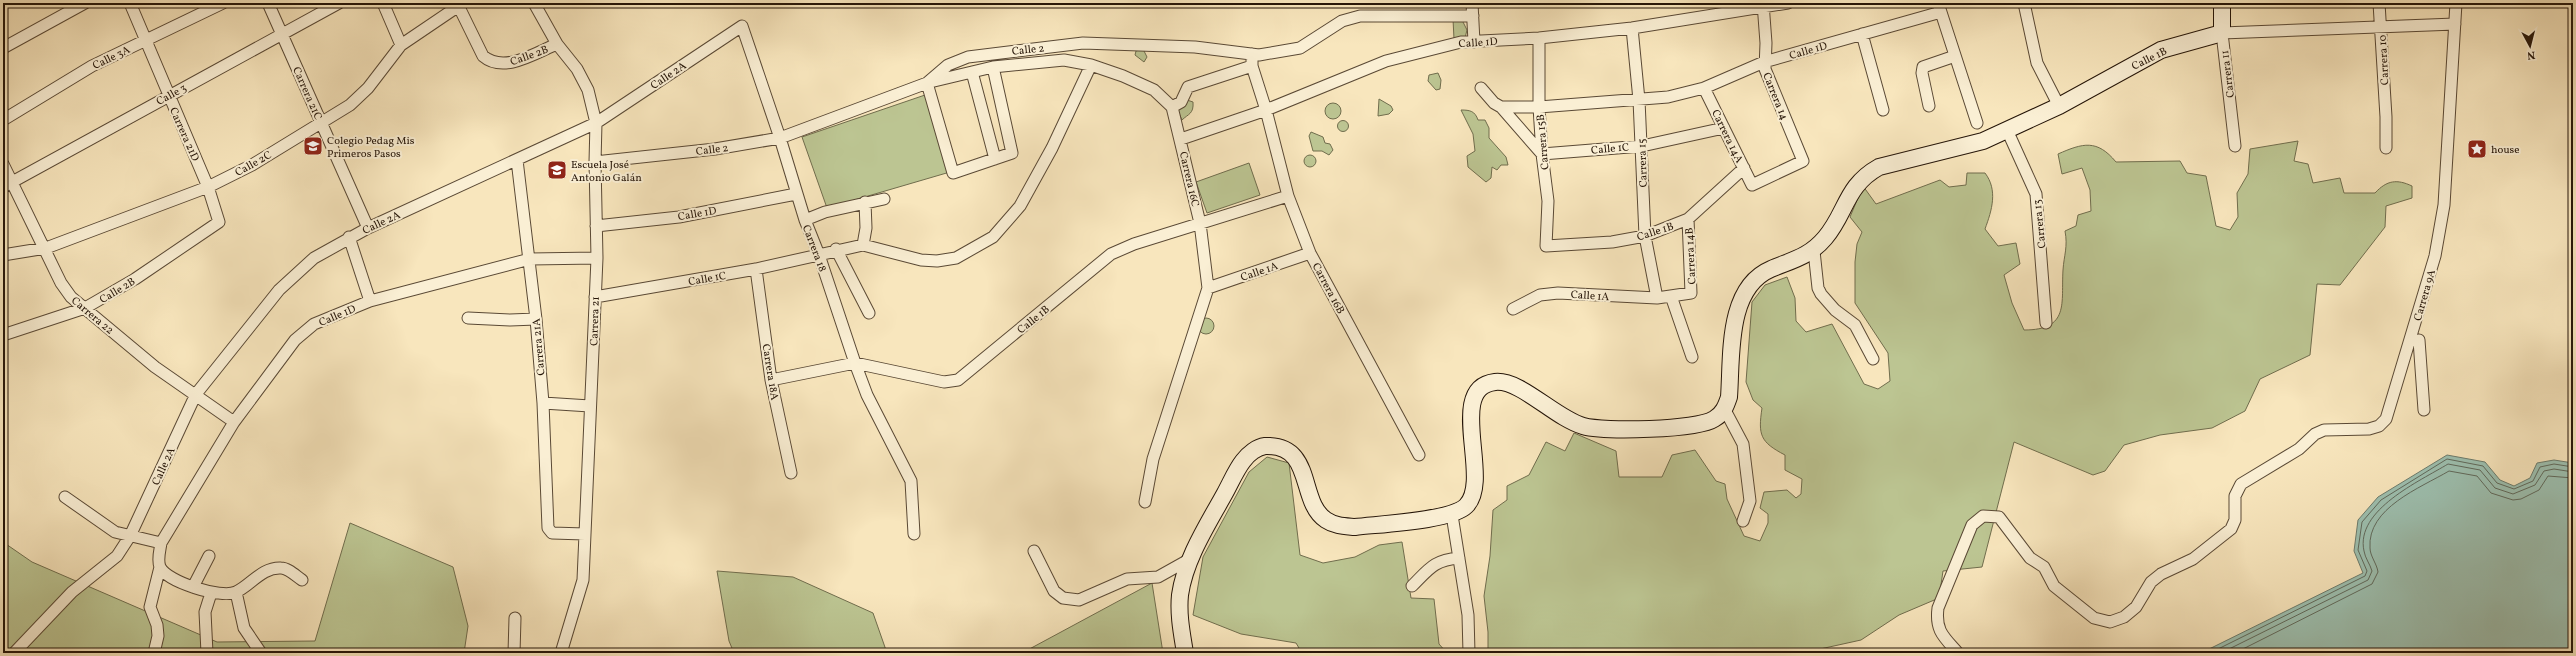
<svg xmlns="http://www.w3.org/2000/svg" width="2576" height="656" viewBox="0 0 2576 656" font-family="Vollkorn,serif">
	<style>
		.green { fill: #bcc592; stroke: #706d4d }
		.water { fill: #9dc0b0; stroke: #6d7c6d }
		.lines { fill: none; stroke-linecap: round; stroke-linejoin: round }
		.shore { stroke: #616a5c; stroke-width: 1 }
		.street-casing { stroke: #5a4935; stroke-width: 13 }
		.secondary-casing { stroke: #251508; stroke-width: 18 }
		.street { stroke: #faefd4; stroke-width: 11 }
		.secondary { stroke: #faefd4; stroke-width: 16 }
		.labels { text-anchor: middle; stroke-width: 4; stroke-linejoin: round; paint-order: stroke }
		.street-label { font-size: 11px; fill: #251508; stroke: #faefd4 }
		.poi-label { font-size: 11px; fill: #251508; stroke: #faefd4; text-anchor: start }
	</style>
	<rect width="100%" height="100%" fill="#f8e6bd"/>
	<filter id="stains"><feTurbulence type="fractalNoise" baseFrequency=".005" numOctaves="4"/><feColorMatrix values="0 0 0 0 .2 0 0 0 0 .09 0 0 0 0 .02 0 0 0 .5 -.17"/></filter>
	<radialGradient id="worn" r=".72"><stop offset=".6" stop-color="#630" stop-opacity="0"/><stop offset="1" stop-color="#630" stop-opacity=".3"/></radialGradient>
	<path class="green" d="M 1461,18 L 1467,30 L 1465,38 L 1454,39 L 1453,19 Z
		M 1143,49 L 1147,57 L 1144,62 L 1135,55 L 1136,51 Z
		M 1438,73 L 1441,80 L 1440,89 L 1436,90 L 1428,81 L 1429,75 Z
		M 925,95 L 950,172 L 827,208 L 802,137 Z
		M 1184,99 L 1193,102 C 1194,114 1188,114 1182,120 L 1178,111 Z
		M 1379,99 L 1391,106 L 1393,110 L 1389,114 L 1378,116 Z
		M1325 111a8 8 0 1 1 16 0a8 8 0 1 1-16 0Z
		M 1461,110 C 1470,110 1475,111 1478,120 L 1485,120 L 1489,128 L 1489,138 L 1506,157 L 1508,165 L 1501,165 L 1497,170 L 1492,167 L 1491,178 L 1486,182 L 1468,167 L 1467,156 L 1475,151 L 1473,134 Z
		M1337.5 126a5.5 5.5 0 1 1 11 0a5.5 5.5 0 1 1-11 0Z
		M 1311,132 L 1323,137 L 1325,143 L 1330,144 L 1333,150 L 1329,155 L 1322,151 L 1313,151 L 1309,136 Z
		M 2298,141 L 2294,161 L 2308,164 L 2313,183 L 2340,178 L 2344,193 L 2375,193 C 2387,180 2397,179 2412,186 L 2412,198 L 2386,206 L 2385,227 L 2340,285 L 2317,284 L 2310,355 L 2260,379 L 2245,411 L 2212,428 L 2160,435 L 2124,445 L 2105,471 L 2093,475 L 2014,442 L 1982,567 L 1943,571 L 1939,598 L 1899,615 L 1861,640 L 1802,653 L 1488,653 L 1488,632 L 1484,596 L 1490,556 L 1493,510 L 1507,500 L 1507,486 L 1529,475 L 1546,442 L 1565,451 L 1574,433 L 1616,451 L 1619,477 L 1662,477 L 1672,455 L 1695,450 L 1716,481 L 1725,484 L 1727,499 L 1744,536 L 1760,541 L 1768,523 L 1768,514 L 1760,508 L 1764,492 L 1787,490 L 1796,498 L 1801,494 L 1802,479 L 1785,470 L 1785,455 C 1760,442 1758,435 1762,408 L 1753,400 L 1746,382 L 1752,302 L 1765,285 L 1787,277 L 1795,298 L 1796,321 L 1806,332 L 1832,324 L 1864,384 L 1878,389 L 1890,381 L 1888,353 L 1855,303 L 1855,262 L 1857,244 L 1862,232 L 1850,217 L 1863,186 L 1876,204 L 1940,180 L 1949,187 L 1966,185 L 1967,173 L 1985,173 C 1998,190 1992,210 1985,229 L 1998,246 L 2016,243 L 2020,264 L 2004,275 L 2012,303 L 2024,330 C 2070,330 2061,303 2063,270 C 2064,255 2068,247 2065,231 L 2076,226 L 2078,215 L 2091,211 L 2090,190 L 2082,168 L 2062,174 L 2058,154 C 2083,143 2097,139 2116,162 L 2180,161 L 2187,173 L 2206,176 L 2216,226 L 2230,230 L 2238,217 L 2237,193 L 2248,174 L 2250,149 Z
		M1304 161a6 6 0 1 1 12 0a6 6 0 1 1-12 0Z
		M 1249,163 L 1260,195 L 1207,213 L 1196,182 Z
		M1198 326a8 8 0 1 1 16 0a8 8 0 1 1-16 0Z
		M 1267,457 L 1289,463 L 1300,555 L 1323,563 L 1355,557 L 1379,545 L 1402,542 L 1411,598 L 1434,599 L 1439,644 L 1447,653 L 1302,653 L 1296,643 L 1241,634 L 1193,615 L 1203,557 L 1249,472 Z
		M 350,523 L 453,567 L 468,626 L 464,653 L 3,653 L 3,542 L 32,562 L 217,642 L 315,641 Z
		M 717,571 L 793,577 L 873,613 L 887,653 L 734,653 L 729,641 Z
		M 1152,583 L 1163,653 L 1022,653 Z"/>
	<path class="water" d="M 2447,455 L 2485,462 L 2500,480 L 2514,486 L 2530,478 L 2537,463 L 2554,460 L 2573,463 L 2573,653 L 2201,653 L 2363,573 L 2354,551 L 2358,520 L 2378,497 Z"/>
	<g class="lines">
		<path class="shore" d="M 2210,653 L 2365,576 L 2367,571 L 2358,550 L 2362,522 L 2381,500 L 2447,459 L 2483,466 L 2497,483 L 2514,489 L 2533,481 L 2540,467 L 2554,464 L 2573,467
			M 2221,653 L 2368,580 L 2372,571 C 2370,564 2365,558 2364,551 C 2355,510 2420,481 2448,464 L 2480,470 L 2495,488 L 2513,494 L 2535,485 L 2544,471 L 2554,469 L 2573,472
			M 2235,653 L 2372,584 L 2378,572 C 2377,564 2370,556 2370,548 C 2367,508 2420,488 2449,471 L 2477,476 L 2491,493 L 2513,500 L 2521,499 L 2539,490 L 2548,476 L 2573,478"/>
		<g class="street-casing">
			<path id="street" d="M 268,3 L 368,228
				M 383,3 L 401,45
				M 457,3 L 483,56 C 504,74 535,53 557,44
				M 534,3 L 557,44 L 577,69 L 588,90 L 596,123 L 595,162 L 597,258 L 583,580 L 561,653
				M 1472,3 L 1474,42
				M 1938,3 L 1977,123
				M 2024,3 L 2037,63 L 2059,106
				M 2379,3 L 2386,117 L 2386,148
				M 1632,28 L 1639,100 L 1645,236 L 1657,298
				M 1862,34 L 1883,110
				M 1539,38 L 1539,107 L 1542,154 L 1548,201 L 1546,246 L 1612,242 L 1645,236 L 1688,219 L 1744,168
				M 3,48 L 85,3
				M 1252,54 L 1252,66 L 1266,110 L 1288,196 L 1310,253 L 1419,455
				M 972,72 L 995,159
				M 930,82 L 993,67 L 1064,60 L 1091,65 L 1123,76 L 1154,90 L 1172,107 L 1200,223 L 1208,288 L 1153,459 L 1145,502
				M 927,83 L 953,173 L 1012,153 L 993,67
				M 1481,88 L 1494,103 L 1501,107 L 1539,107 L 1668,97 L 1704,88 L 1764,62 L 1941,12
				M 1704,88 L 1752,185 L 1803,161 L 1765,69 L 1766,43 L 1763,3
				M 1929,106 L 1922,73 L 1923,67 L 1955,56
				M 1172,107 L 1181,102 L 1188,87 L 1252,66
				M 1501,107 L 1542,154 L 1642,146 L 1724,128
				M 3,120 L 92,66 L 223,3
				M 2007,130 L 2036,194 L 2046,323
				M 1181,139 L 1266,110 L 1386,61 L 1461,42 L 1539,38 L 1632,28 L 1788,3
				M 2235,146 L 2222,33 L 2455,24
				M 517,160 L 536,319 L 543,403 L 548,528 L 552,533 L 585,534
				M 595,162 L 715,149 L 780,138 L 927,83 L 948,65 L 968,57 L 1083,43 L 1195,47 L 1259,55 L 1300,48 L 1342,21 L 1360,16 L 1473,16
				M 3,164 L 61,283 L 71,297 L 155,367 L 234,422
				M 3,187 L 339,3
				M 805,220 L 825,212 L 884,199
				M 596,226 L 679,217 L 796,194
				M 349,237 L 370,301
				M 863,245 L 866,228 L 865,202
				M 836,249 L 869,313
				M 1814,251 L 1818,288 L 1821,294 L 1835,310 L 1855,325 L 1873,359
				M 3,255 L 46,248 L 208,187 L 252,165 L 350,105 L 368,88 L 401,45 L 463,3
				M 756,269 L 771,380 L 791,473
				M 1208,288 L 1310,253
				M 1671,296 L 1692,357
				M 595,297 L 756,269 L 863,245 L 921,260 L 937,261 L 956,258 L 993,237 L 1020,206 L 1052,148 L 1091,65
				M 1513,309 L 1540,295 L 1558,293 L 1657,298 L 1691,293 L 1688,219
				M 468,318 L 510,320 L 536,319
				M 3,335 L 85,308 L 135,279 L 219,222 L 208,187 L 130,3
				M 2419,340 L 2424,410
				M 771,380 L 855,363 L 944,382 L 958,380 L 1111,254 L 1134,244 L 1288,196
				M 543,403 L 590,406
				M 1725,410 L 1743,444 L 1750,501 L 1743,521
				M 65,497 L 115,532 L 161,543
				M 1452,515 L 1468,615 L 1469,653
				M 1034,551 L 1054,591 L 1063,598 L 1079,600 L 1127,579 L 1158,577 L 1192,558
				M 302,580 C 296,576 288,568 281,568 C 262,567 251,585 236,592 C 221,599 167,582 160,567 C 157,560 160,550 161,543 L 234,422 L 295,340 L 314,324 L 370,301 L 530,259 L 597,258
				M 1412,586 C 1429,569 1434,560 1459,558
				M 193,587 L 209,556
				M 236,592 L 244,628 L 261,653
				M 14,653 L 72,592 L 117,556 L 130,536 L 196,394 L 279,290 L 314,258 L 368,228 L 596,123 L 742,26 L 780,138 L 805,220 L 819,255 L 855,363 L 867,395 L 911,481 L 914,534
				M 154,653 L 158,636 L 157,625 L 150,607 L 160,567
				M 207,653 L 205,612 L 211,593
				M 514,653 L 515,618
				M 1958,653 C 1944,637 1935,631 1938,608 L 1972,525 L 1983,516 L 1999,517 L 2030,558 L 2044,567 L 2054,586 L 2094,618 L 2110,622 L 2124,617 L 2136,607 L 2151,582 L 2161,574 L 2193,559 L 2231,529 L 2235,520 L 2235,496 L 2241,484 L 2299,449 L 2315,434 L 2324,430 L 2369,429 L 2379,426 L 2386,419 L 2435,256 L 2444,205 L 2456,3"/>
		</g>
		<g class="secondary-casing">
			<path id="secondary" d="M 1185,653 C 1182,634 1178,615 1180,595 C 1185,559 1208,524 1225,493 C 1231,482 1236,470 1243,461 C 1248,454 1257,447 1265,446 C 1315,444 1298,502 1326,520 C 1335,526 1344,526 1355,527 C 1379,524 1451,521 1466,506 C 1493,480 1445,388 1495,382 C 1520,379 1555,418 1583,426 C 1604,432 1697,430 1714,419 C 1723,414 1726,406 1729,397 C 1732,357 1726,288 1771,269 C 1792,260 1809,257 1825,238 C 1847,212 1845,186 1879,167 L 1983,141 L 2059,106 L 2161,50 L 2222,33 L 2222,3"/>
		</g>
		<use href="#street" class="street"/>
		<use href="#secondary" class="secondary"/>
	</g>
	<defs>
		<g id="school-square" transform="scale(1)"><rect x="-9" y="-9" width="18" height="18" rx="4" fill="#8f2418" stroke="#faefd4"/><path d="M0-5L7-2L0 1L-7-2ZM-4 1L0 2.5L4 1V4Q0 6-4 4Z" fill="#fff"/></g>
		<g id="sight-square" transform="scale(1)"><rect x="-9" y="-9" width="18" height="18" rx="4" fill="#8f2418" stroke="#faefd4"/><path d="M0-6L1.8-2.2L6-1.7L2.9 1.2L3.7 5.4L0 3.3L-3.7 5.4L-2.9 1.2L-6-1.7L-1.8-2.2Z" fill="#fff"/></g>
	</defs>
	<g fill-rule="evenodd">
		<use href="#school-square" x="313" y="146"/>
		<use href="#sight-square" x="2477" y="149"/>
		<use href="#school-square" x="557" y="170"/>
	</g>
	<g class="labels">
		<g class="street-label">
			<text transform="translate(1478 42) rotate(-4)" y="4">Calle 1D</text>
			<text transform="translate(1028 49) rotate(-6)" y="4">Calle 2</text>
			<text transform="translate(1808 50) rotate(-16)" y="4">Calle 1D</text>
			<text transform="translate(529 55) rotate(-20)" y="4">Calle 2B</text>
			<text transform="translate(111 57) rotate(-26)" y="4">Calle 3A</text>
			<text transform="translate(2149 58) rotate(-26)" y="4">Calle 1B</text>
			<text transform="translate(2383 60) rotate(-93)" y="4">Carrera 10</text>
			<text transform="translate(2227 74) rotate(-97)" y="4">Carrera 11</text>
			<text transform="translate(668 75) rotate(-34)" y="4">Calle 2A</text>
			<text transform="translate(308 93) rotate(66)" y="4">Carrera 21C</text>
			<text transform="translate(171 94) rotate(-29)" y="4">Calle 3</text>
			<text transform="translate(1776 96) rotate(68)" y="4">Carrera 14</text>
			<text transform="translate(185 134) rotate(66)" y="4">Carrera 21D</text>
			<text transform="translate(1728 136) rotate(64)" y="4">Carrera 14A</text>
			<text transform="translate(1542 142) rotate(-95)" y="4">Carrera 15B</text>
			<text transform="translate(1610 148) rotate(-5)" y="4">Calle 1C</text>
			<text transform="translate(712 149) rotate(-7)" y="4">Calle 2</text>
			<text transform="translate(253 163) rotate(-29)" y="4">Calle 2C</text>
			<text transform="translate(1642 163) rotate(-92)" y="4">Carrera 15</text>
			<text transform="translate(1190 179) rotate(77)" y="4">Carrera 16C</text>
			<text transform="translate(697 213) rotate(-10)" y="4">Calle 1D</text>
			<text transform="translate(381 222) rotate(-25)" y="4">Calle 2A</text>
			<text transform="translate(2039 224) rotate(-96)" y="4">Carrera 13</text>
			<text transform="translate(1655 231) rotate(-18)" y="4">Calle 1B</text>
			<text transform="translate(815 248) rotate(69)" y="4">Carrera 18</text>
			<text transform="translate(1690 256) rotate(-93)" y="4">Carrera 14B</text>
			<text transform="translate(1259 271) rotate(-19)" y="4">Calle 1A</text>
			<text transform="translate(707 278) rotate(-10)" y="4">Calle 1C</text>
			<text transform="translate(1329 288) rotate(62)" y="4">Carrera 16B</text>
			<text transform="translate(117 290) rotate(-31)" y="4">Calle 2B</text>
			<text transform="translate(1590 295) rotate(4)" y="4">Calle 1A</text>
			<text transform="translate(2424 295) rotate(-74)" y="4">Carrera 9A</text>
			<text transform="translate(93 315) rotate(40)" y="4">Carrera 22</text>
			<text transform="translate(337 315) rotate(-23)" y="4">Calle 1D</text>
			<text transform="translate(1033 319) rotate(-39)" y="4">Calle 1B</text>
			<text transform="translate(594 321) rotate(-88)" y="4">Carrera 21</text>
			<text transform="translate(538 347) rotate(-95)" y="4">Carrera 21A</text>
			<text transform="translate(771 372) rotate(81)" y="4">Carrera 18A</text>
			<text transform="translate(163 466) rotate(-65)" y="4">Calle 2A</text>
		</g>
		<g class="poi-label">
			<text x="327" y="144">Colegio Pedag Mis<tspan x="327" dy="13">Primeros Pasos</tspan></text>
			<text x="2491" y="153">house</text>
			<text x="571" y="168">Escuela José<tspan x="571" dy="13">Antonio Galán</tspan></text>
		</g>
	</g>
	<rect width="2576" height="656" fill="none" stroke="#f8e6bd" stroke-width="16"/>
	<rect x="4" y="4" width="2568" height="648" fill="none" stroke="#251508" stroke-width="2"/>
	<rect x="8" y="8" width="2560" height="640" fill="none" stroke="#251508"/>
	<g transform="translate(2530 46) rotate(173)" stroke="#faefd4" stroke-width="3" paint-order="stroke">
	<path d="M0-3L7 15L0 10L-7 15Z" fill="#251508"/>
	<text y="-6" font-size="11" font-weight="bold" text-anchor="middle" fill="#251508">N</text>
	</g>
	<rect width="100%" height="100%" filter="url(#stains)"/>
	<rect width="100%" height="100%" fill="url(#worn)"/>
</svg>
